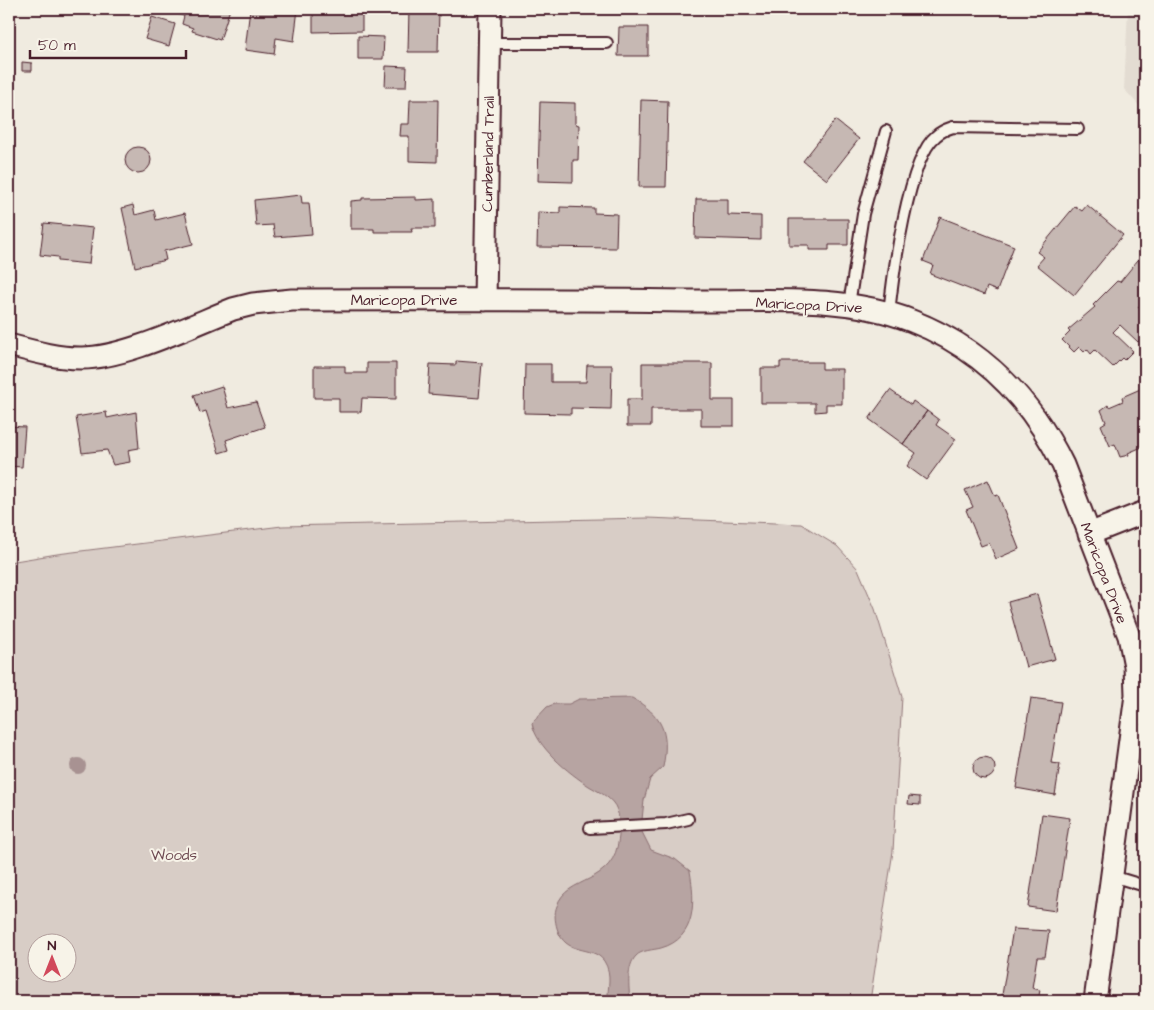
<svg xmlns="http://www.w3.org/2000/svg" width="1154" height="1010" viewBox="0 0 1154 1010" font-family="'Architects Daughter',sans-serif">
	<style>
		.built { fill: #e3dcd2 }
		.green { fill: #d8cdc6; stroke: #917678; fill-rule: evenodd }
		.water { fill: #b7a4a2; stroke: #8b6f72 }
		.building { fill: #c6b8b3; stroke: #4a1f2b }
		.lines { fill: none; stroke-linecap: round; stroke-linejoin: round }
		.service-casing { stroke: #4a1f2b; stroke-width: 14 }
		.minor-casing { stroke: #4a1f2b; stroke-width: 25 }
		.service { stroke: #f7f3e8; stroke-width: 10 }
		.minor { stroke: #f7f3e8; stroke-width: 21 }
		.tree { fill: #a89292 }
		.labels { text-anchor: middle; stroke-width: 4; stroke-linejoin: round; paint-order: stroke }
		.street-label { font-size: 15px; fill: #4a1f2b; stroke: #f7f3e8 }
		.park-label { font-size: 15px; fill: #6e4a52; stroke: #f7f3e8 }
	</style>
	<rect width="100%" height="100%" fill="#f0ebe0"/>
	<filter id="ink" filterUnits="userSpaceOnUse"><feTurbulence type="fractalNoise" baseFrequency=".02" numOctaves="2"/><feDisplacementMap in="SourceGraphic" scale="10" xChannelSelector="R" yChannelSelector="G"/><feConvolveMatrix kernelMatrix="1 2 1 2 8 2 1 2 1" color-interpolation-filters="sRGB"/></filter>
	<g filter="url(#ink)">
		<path class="built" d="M 1128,9 L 1145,9 L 1145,112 L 1124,89 Z"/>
		<path class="green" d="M 647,518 L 801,524 L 837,546 L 858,569 L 875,609 L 902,697 L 893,851 L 870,1001 L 9,1001 L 9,562 L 57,554 L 282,526 ZM 38,942 L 68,942 L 68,972 L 38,972 Z"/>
		<path class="water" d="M 632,698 C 662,715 670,732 663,767 L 650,779 L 644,800 L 641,830 L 651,850 L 675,859 L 690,871 C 695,901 697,938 661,948 C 654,950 641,950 636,956 C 626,966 629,988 630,1001 L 608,1001 C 607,987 613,975 604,961 C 592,944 565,957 557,928 C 555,921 554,913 557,906 C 566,875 615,887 619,836 C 619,828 620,819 617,810 C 613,798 599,792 589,786 C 569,773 536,747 532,723 L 547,707 L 554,704 L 569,704 L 579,699 Z"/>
		<path class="building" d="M 179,9 L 230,9 L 220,40 L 192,31 L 193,28 L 182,24 L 184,16 L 177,14 Z
			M 250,9 L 298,9 L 294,41 L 276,38 L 274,54 L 245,50 Z
			M 313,9 L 362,9 L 362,31 L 313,32 Z
			M 409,9 L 439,9 L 438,52 L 408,52 Z
			M 152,17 L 175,24 L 169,46 L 145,39 Z
			M 619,27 L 648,27 L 648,56 L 618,56 Z
			M 358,36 L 384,37 L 383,59 L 358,59 Z
			M 22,62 L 32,63 L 32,71 L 22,71 Z
			M 386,66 L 407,67 L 406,87 L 385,87 Z
			M 410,100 L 438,100 L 437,162 L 409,161 L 409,136 L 400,136 L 401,124 L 409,124 Z
			M 641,100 L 668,101 L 666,187 L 639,187 Z
			M 540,102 L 575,103 L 575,124 L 579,125 L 578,160 L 573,160 L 573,182 L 538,181 Z
			M 835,120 L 859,139 L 827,180 L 803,161 Z
			M125 160a13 13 0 1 1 26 0a13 13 0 1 1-26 0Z
			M 301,195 L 302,203 L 309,203 L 312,234 L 275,237 L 273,225 L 256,226 L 254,200 Z
			M 416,197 L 416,200 L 435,199 L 435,228 L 411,228 L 412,232 L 374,232 L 374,229 L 351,229 L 351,201 L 362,200 L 362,198 Z
			M 696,199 L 728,199 L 728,215 L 761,216 L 761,240 L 695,238 Z
			M 133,205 L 135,215 L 154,210 L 156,220 L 185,213 L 193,244 L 164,251 L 166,260 L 135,267 L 122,208 Z
			M 1087,205 L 1123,235 L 1074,295 L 1037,265 L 1044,257 L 1037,252 L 1075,206 L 1082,211 Z
			M 560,207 L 594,208 L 594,213 L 617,214 L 616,248 L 537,247 L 538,212 L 560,213 Z
			M 940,217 L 1014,246 L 997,291 L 987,287 L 984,295 L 930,274 L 933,265 L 923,261 Z
			M 789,219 L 848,219 L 848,245 L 829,245 L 829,250 L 809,250 L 809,245 L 789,245 Z
			M 44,223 L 93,228 L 89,264 L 58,261 L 58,257 L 40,255 Z
			M 1142,255 L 1145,258 L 1145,301 L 1138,307 L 1145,315 L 1145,335 L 1138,342 L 1120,325 L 1113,332 L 1133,351 L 1124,360 L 1122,358 L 1113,367 L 1095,350 L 1091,354 L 1087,349 L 1084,352 L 1079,347 L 1074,352 L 1062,340 L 1070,332 L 1068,330 L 1095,307 L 1093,305 L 1117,281 L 1120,282 Z
			M 456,361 L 482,363 L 479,398 L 428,394 L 430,364 L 456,365 Z
			M 780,362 L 822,362 L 822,369 L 842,369 L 842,404 L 826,404 L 826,411 L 815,412 L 815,403 L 761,403 L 761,368 L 780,368 Z
			M 367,363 L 396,363 L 396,399 L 362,398 L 361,412 L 339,412 L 339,398 L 314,398 L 314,366 L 345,366 L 345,373 L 367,373 Z
			M 642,363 L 712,363 L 712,400 L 734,400 L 734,426 L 701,426 L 701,409 L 651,409 L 651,426 L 627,426 L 627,399 L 642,399 Z
			M 525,364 L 551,364 L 551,382 L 586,382 L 587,365 L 612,365 L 611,409 L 571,408 L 571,414 L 524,413 Z
			M 222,386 L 228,408 L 256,402 L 265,427 L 226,440 L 229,450 L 219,453 L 206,411 L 200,413 L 194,395 Z
			M 1145,387 L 1145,450 L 1142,447 L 1128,453 L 1129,455 L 1120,457 L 1115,444 L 1110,446 L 1101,425 L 1106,422 L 1101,410 L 1108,405 L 1109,407 L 1123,401 L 1122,397 Z
			M 890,390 L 911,405 L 913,401 L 927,411 L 903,444 L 869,419 Z
			M 927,411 L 939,420 L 936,425 L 956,439 L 926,480 L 907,466 L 916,453 L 903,444 Z
			M 106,412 L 107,418 L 136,412 L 139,448 L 128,450 L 130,462 L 113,465 L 107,450 L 82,453 L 76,417 Z
			M 9,426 L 25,427 L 22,467 L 9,466 Z
			M 988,480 L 995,496 L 998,495 L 1019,549 L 996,559 L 989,543 L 981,546 L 966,510 L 973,507 L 965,490 Z
			M 1037,594 L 1055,659 L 1026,667 L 1008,602 Z
			M 1031,698 L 1061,702 L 1051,763 L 1060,764 L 1055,795 L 1016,788 Z
			M973 768a11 11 0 1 1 22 0a11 11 0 1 1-22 0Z
			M 909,796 L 920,797 L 920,805 L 908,804 Z
			M 1042,814 L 1070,818 L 1056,911 L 1028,907 Z
			M 1013,929 L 1049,931 L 1045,957 L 1037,957 L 1032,988 L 1040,990 L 1038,1001 L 1001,1001 Z"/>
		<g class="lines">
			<g class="service-casing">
				<path id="service" d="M 490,43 L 607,43
					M 849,305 L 863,214 L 886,131
					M 889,313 C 893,276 908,158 936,136 C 940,132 947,129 953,127 L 1078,129
					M 590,828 L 666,824 L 688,819
					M 1112,876 L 1145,886"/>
			</g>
			<g class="minor-casing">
				<path id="minor" d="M 485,300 L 490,9
					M 9,345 C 32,351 56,358 80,358 C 123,359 192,325 233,309 L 253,304 L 292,300 C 424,300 555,299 687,301 C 761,302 842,293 912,321 C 981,348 1031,399 1063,465 L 1129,636 L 1135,666 L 1136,695 L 1095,1001
					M 1089,534 L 1145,512"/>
			</g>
			<use href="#service" class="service"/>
			<use href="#minor" class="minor"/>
		</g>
		<circle class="tree" cx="78" cy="766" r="8"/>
	</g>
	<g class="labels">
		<g class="street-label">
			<text transform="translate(488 154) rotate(-89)" y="5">Cumberland Trail</text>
			<text x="404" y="305">Maricopa Drive</text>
			<text transform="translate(809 305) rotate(3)" y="5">Maricopa Drive</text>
			<text transform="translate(1104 573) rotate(69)" y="5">Maricopa Drive</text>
		</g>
		<g class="park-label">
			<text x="174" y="860">Woods</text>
		</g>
	</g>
	<rect width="1154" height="1010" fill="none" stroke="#f7f3e8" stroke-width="30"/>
	<rect x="15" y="15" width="1124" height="980" fill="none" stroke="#4a1f2b" stroke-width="2" filter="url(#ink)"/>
	<g transform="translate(52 958)"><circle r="24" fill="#f7f3e8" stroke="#b29e9c"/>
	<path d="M0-4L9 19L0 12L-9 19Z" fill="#d1495b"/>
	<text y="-8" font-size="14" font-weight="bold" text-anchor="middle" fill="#4a1f2b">N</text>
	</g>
	<path d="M30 50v8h156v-8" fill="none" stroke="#4a1f2b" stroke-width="2.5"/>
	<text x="38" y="50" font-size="15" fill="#4a1f2b" stroke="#f7f3e8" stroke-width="4" paint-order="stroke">50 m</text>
</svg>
